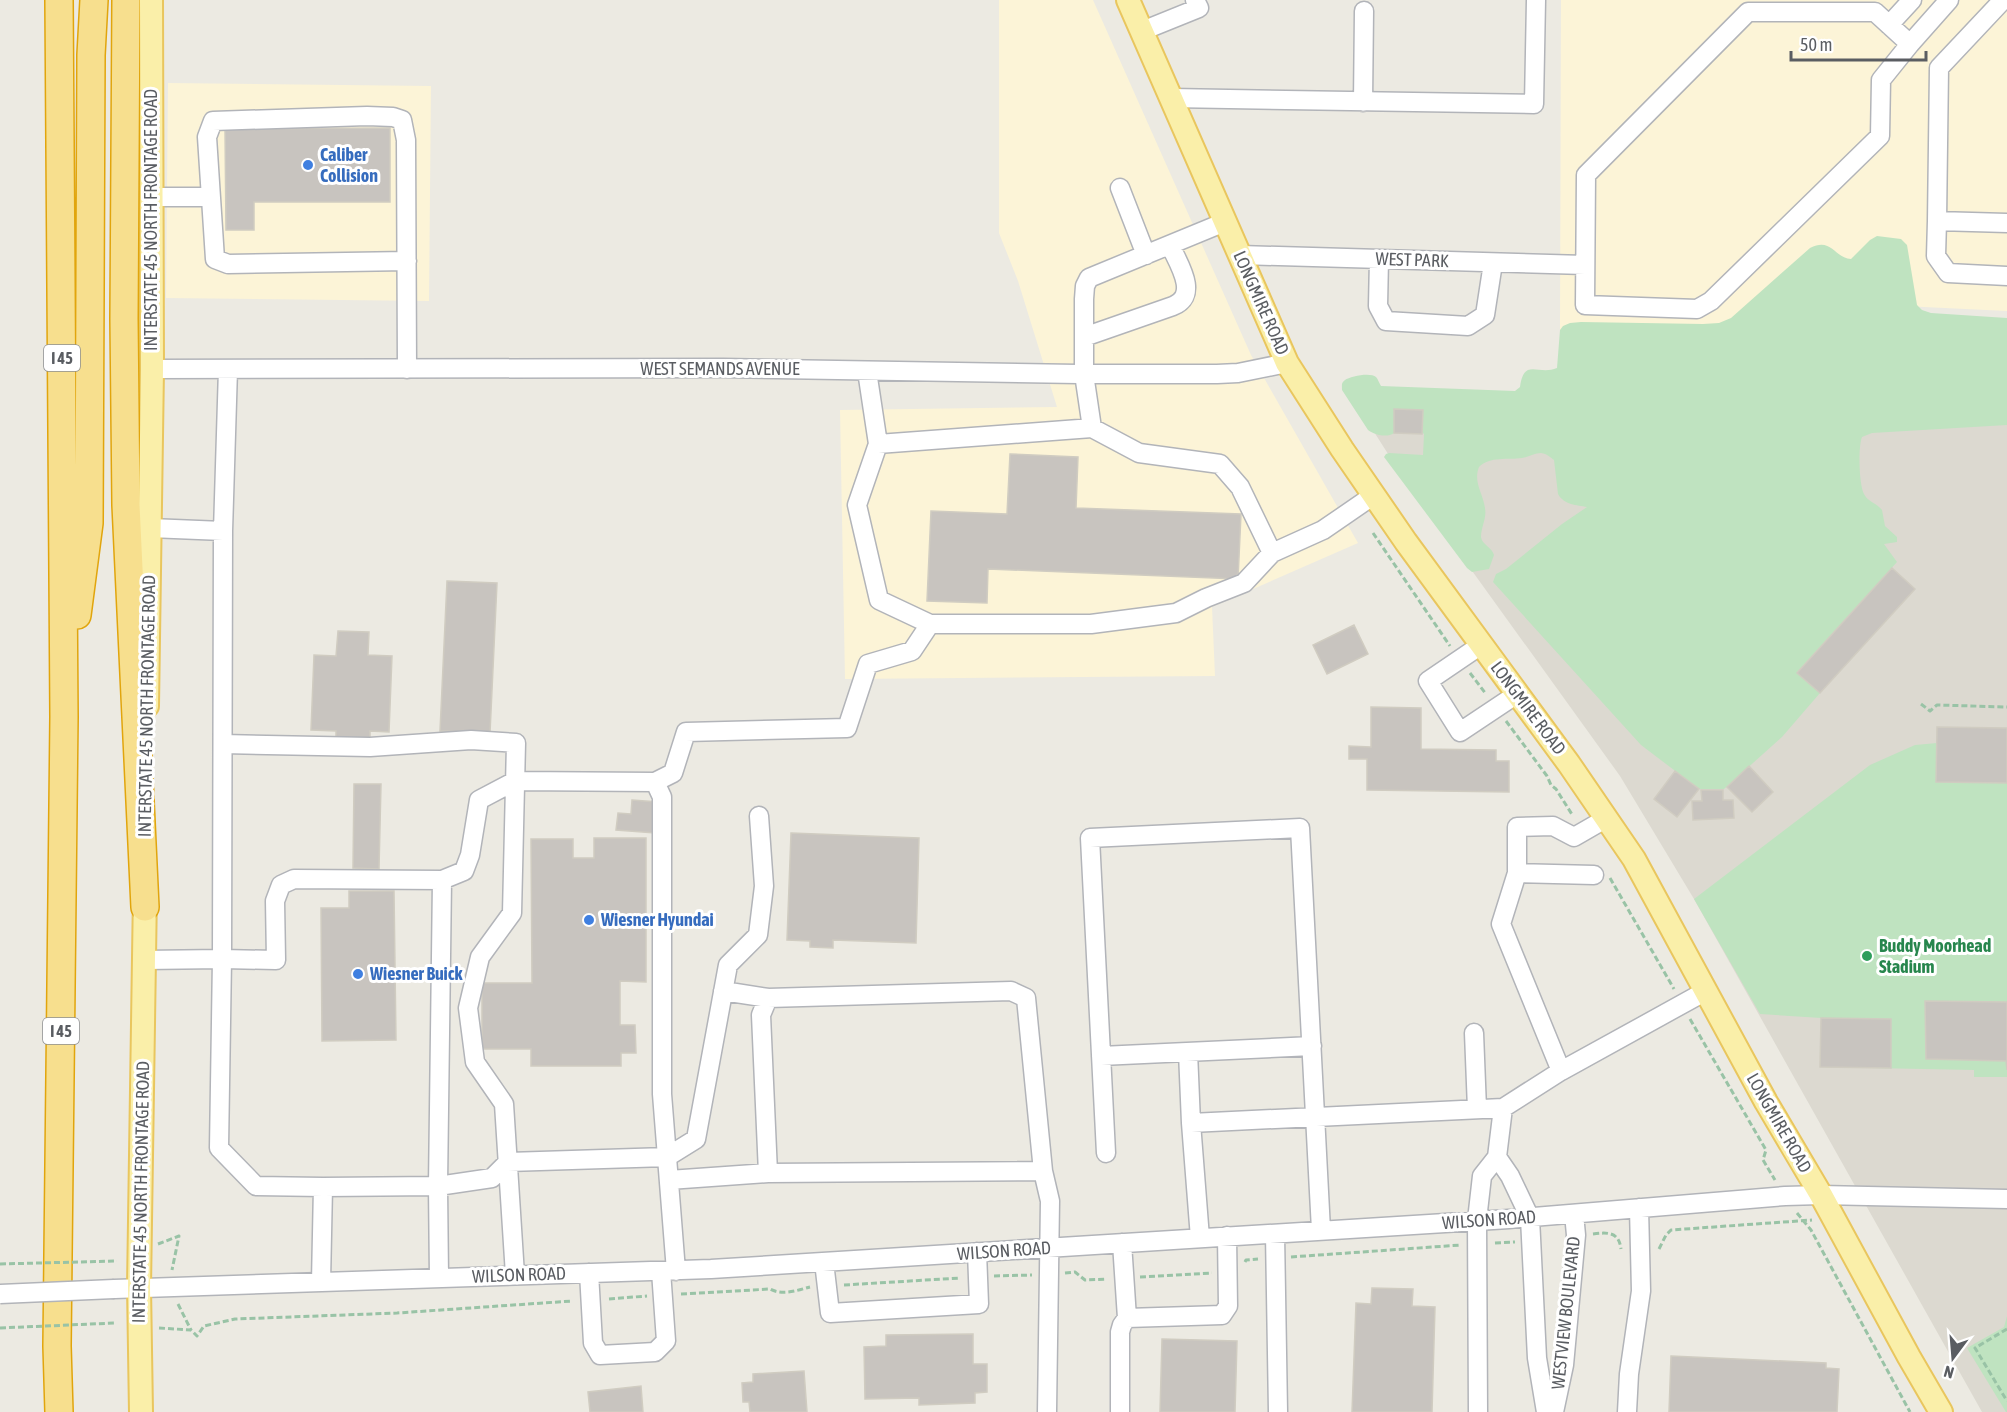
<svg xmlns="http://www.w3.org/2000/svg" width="2007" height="1412" viewBox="0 0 2007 1412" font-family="'Asap Condensed',sans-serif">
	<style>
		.commercial { fill: #fcf4d7 }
		.education { fill: #dcd9d0 }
		.green { fill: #bfe3c0 }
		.building { fill: #c8c4bf; stroke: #d0ccc1; stroke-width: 1.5 }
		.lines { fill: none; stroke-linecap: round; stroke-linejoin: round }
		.minor-casing { stroke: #b2b4b9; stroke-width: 21 }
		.major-casing { stroke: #e9c65e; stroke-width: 26 }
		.highway-casing { stroke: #e1a50d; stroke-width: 30 }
		.path { stroke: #99c3a6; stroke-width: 3; stroke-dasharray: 6 3; stroke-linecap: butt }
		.minor { stroke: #fff; stroke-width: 18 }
		.major { stroke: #faefa9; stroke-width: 22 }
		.highway { stroke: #f7df8e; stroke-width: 27 }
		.minor-bridge-casing { stroke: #b2b4b9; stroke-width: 21; stroke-linecap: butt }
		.path-bridge { stroke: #99c3a6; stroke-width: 3; stroke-dasharray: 6 3; stroke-linecap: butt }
		.minor-bridge { stroke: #fff; stroke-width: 18 }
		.shop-dot { fill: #3f7fe0; stroke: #fff; stroke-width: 2 }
		.leisure-dot { fill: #2e9e5b; stroke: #fff; stroke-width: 2 }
		.labels { text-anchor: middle; stroke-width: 6; stroke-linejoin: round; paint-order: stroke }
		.shield { fill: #fff; stroke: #8c8e91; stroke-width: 1.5 }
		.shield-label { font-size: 16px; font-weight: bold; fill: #5a5d62 }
		.shop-label { font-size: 18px; font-weight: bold; fill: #366cbe; stroke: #fff; text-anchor: start }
		.street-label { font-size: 18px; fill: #5a5d62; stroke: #fff }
		.leisure-label { font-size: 18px; font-weight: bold; fill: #27864d; stroke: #fff; text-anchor: start }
	</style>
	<rect width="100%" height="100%" fill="#eceae2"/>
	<path class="commercial" d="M 999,0 L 1093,0 L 1251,355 L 1358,543 L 1212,607 L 1215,676 L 845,679 L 840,410 L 1057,407 L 1018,281 L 999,233 Z
		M 1561,0 L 2007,0 L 2007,311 L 1903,306 L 1706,342 L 1560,330 Z
		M 168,83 L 431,86 L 429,301 L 166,298 Z"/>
	<path class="education" d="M 1348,391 L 2007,412 L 2007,1412 L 1982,1412 L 1694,899 L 1620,776 L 1390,457 Z"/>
	<path class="green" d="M 1877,236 L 1901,239 L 1907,245 L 1917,305 L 1922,310 L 1931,313 L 2007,318 L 2007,425 L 1872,433 L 1862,437 C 1858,447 1859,485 1864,494 C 1868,502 1877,503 1882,510 L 1885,526 L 1897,537 L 1897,542 L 1884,544 L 1897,562 L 1797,672 L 1820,693 L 1782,737 L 1724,789 L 1699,789 L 1641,745 L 1493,582 L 1496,574 L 1506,569 L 1562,524 L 1587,507 C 1577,505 1564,505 1558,494 L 1554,460 C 1550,457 1547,454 1541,453 C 1535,453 1529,457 1522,458 C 1508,460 1490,456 1479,467 C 1473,482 1483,493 1485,508 C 1487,518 1481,527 1481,537 C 1482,545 1492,547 1494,555 L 1489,569 L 1472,572 L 1467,568 L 1384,457 L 1386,454 L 1389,453 L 1423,455 L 1424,434 L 1395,409 L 1394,433 C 1387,438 1375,435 1368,430 L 1342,390 C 1342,385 1341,383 1345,380 C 1350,376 1371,372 1376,377 C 1378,379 1379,383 1381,386 L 1515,391 L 1520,387 C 1524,357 1538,376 1557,368 L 1560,330 L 1563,326 L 1570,323 L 1581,322 L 1703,324 L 1719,323 L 1731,318 L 1810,248 C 1832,237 1834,258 1851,259 L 1870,240 Z
		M 2007,728 L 2007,1077 L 1974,1077 L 1974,1070 L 1820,1067 L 1821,1018 L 1760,1014 L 1694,899 L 1870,765 L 1915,745 L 1937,743 Z
		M 2007,1316 L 2007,1412 L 2006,1412 L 1967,1348 L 2004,1327 Z"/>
	<path class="building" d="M 390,128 L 390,202 L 254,202 L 254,230 L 226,230 L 225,129 Z
		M 1394,409 L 1423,410 L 1422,434 L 1394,433 Z
		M 1010,454 L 1078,457 L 1076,508 L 1241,514 L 1238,579 L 988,569 L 987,603 L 927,601 L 931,511 L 1007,514 Z
		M 1892,568 L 1915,589 L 1820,693 L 1797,673 Z
		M 447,581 L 497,583 L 490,733 L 440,731 Z
		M 1354,625 L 1368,654 L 1327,674 L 1313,645 Z
		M 338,631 L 369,632 L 368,655 L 392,656 L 389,732 L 370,731 L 370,744 L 336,742 L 336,731 L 311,730 L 314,655 L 336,656 Z
		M 1371,707 L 1421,708 L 1421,749 L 1496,750 L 1496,761 L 1509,761 L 1509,792 L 1367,790 L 1367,759 L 1349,759 L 1349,746 L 1371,747 Z
		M 1937,727 L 2007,728 L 2007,783 L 1936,782 Z
		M 1749,766 L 1773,792 L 1752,812 L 1727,787 Z
		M 1675,771 L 1699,789 L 1677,817 L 1654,799 Z
		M 354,784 L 381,784 L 379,869 L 353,868 Z
		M 1701,790 L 1723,790 L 1723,800 L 1733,800 L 1734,818 L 1693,820 L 1692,801 L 1702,801 Z
		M 632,800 L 658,802 L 655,833 L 616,830 L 618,813 L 631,814 Z
		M 791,833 L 919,838 L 916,943 L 833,940 L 833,948 L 810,947 L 810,941 L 787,940 Z
		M 594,838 L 646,838 L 646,982 L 620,981 L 620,1025 L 635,1025 L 636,1053 L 621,1053 L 621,1066 L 531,1066 L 531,1049 L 482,1049 L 482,983 L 532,983 L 531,839 L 573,839 L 573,858 L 594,858 Z
		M 349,891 L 394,891 L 396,1040 L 322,1041 L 321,908 L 349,908 Z
		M 1925,1001 L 2007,1002 L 2007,1070 L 2006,1061 L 1926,1059 Z
		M 1821,1018 L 1891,1019 L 1891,1068 L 1820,1067 Z
		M 1372,1288 L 1413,1289 L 1412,1306 L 1435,1307 L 1432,1412 L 1352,1412 L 1356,1303 L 1371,1304 Z
		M 973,1334 L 973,1364 L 987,1364 L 987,1392 L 975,1393 L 975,1403 L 919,1405 L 919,1398 L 865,1399 L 864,1347 L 886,1346 L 886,1335 Z
		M 1162,1339 L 1237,1341 L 1235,1412 L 1160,1412 Z
		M 1671,1356 L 1826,1363 L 1826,1368 L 1839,1369 L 1837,1412 L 1669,1412 Z
		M 804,1371 L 807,1412 L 750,1412 L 749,1402 L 743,1402 L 742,1383 L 753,1382 L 753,1374 Z
		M 641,1386 L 643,1412 L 590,1412 L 588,1392 Z"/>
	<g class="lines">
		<g class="minor-casing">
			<path id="minor" d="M 2003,0 L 1939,68 L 1937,221 L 2007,223
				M 1889,25 L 1912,0
				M 1142,31 L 1199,8 L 1195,0
				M 1910,44 L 1875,12 L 1748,12 L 1586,175 L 1585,305 L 1697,309 L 1711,301 L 1880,136 L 1881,80 L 1910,44 L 1949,0
				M 1171,98 L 1534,104 L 1536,0
				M 1363,102 L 1364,11
				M 1120,188 L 1146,255
				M 151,197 L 211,197
				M 1937,221 L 1936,256 L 1948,273 L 2007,276
				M 1240,255 L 1585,265
				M 1379,259 L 1378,306 L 1386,321 L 1468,326 L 1485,315 L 1493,263
				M 1084,337 L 1173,306 C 1200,295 1178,263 1170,245
				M 152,369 L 723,368 L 1078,374 L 1217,374 L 1238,373 L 1287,363
				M 407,369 L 406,140 L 402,120 L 393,117 L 367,116 L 213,121 L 207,137 L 215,259 L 228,264 L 407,261
				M 867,371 L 878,444
				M 1092,428 L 1084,374 L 1084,299 L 1085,286 L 1089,278 L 1225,222
				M 150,528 L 223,531 L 222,959 L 276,960 L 275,901 L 281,885 L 294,879 L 442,880 L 438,1186 L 492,1178 L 508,1162 L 667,1157 L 696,1139 L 728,965 L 758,935 L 764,886 L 759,816
				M 223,531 L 228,369
				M 930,624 L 879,600 L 857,505 L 878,444 L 1092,428 L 1139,453 L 1220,464 L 1240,487 L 1272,553
				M 1481,645 L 1428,681 L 1460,732 L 1517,694
				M 223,744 L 370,747 L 471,740 L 516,743 L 512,913 L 480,957 L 468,1008 L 475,1062 L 504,1104 L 515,1275
				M 655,782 L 673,773 L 686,732 L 847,728 L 868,664 L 912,651 L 930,624 L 1091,624 L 1176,613 L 1206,598 L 1244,583 L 1272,553 L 1323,530 L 1374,495
				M 1517,873 L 1501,924 L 1561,1071
				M 1594,875 L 1517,873 L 1517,827 L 1553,826 L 1574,837 L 1607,818
				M 442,880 L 464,871 L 470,855 L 479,800 L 515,781 L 655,782 L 662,797 L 662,1094 L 676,1271
				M 144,960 L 222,959 L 219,1148 L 256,1186 L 323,1187
				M 723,991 L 768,998 L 1011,991 L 1026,998 L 1043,1171 L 1050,1201 L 1047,1412
				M 768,998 L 761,1015 L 768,1173 L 1043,1171
				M 1474,1033 L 1477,1109
				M 1188,1052 L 1191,1123 L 1503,1108
				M 1101,1056 L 1312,1046
				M 1191,1123 L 1200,1238
				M 1106,1153 L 1090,838 L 1300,828 L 1321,1230
				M 1497,1157 L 1510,1176 L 1530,1218 L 1537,1358 L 1546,1412
				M 669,1180 L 768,1173
				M 1275,1234 L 1278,1412
				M 1122,1243 L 1127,1318 L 1222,1315 L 1228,1306 L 1227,1236
				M 824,1262 L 830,1313 L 979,1304 L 977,1252
				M 589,1273 L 593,1343 L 600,1355 L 655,1352 L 666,1341 L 661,1271
				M 321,1282 L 323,1187 L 438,1186 L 439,1278
				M 114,1289 L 711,1269 L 1509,1219 L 1785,1196 L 1821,1195 L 2007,1199
				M 1120,1412 L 1120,1332 L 1122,1325 L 1127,1318
				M 1478,1412 L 1477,1220 L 1482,1176 L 1497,1157 L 1503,1108 L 1561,1071 L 1706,991
				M 1554,1412 L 1564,1365 L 1576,1235 L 1574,1214
				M 1627,1412 L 1629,1374 L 1641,1291 L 1639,1208"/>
		</g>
		<g class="major-casing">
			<path id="major" d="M 1128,0 L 1287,363 L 1342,449 L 1406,542 L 1569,764 L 1634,859 L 1766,1102 L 1821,1195 L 1909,1357 L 1941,1412
				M 147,706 L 152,369 L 151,0
				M 141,1412 L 139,1287 L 145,892"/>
		</g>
		<g class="highway-casing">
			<path id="highway" d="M 126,0 L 124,319 L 126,505 L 145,907
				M 77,615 L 89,523 L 91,55 L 94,0
				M 59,1412 L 57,1346 L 64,717 L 59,0"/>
		</g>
		<path class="path" d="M 1373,533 L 1450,646
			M 1470,673 L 1486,694
			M 1921,704 L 1930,711 L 1937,705 L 2007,707
			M 1506,721 L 1547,776 L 1551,785 L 1556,789 L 1573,816
			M 1610,878 L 1674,989
			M 1690,1019 L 1766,1150 L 1763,1160 L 1775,1180
			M 1797,1213 L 1811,1230 L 1910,1412
			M 1593,1234 C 1608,1232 1619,1232 1621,1249
			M 1495,1243 L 1515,1242
			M 158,1244 L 179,1236 L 172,1270
			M 1659,1249 L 1666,1235 L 1671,1230 L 1812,1220
			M 1291,1257 L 1461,1245
			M 1245,1262 L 1246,1260 L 1258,1259
			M 1065,1273 L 1075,1272 L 1085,1280 L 1107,1279
			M 994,1276 L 1032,1275
			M 1140,1277 L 1212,1273
			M 844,1285 L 960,1278
			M 681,1294 L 770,1289 C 783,1296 798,1290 810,1287
			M 609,1299 L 647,1296
			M 178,1304 L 191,1330
			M 159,1328 L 191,1330 L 197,1336 L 204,1326 L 235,1319 L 397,1313 L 572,1301
			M 2007,1329 L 1975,1348 L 2007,1401"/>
		<use href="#minor" class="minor"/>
		<use href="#major" class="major"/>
		<use href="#highway" class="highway"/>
		<g class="minor-bridge-casing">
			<path id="minor-bridge" d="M 0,1294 L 114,1289"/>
		</g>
		<path class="path-bridge" d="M 0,1264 L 117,1261
			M 0,1328 L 115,1323"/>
		<use href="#minor-bridge" class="minor-bridge"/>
	</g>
	<g class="shop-dot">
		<circle cx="308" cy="165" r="6"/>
		<circle cx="589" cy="920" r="6"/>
		<circle cx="358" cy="974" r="6"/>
	</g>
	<circle class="leisure-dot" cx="1867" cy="956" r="6"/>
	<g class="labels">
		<g class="shield">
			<rect x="44" y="345" width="36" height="26" rx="4.5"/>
			<rect x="43" y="1018" width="36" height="26" rx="4.5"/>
		</g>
		<g class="shield-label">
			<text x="62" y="364">I 45</text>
			<text x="61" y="1037">I 45</text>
		</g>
		<g class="shop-label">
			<text x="320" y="161">Caliber<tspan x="320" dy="21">Collision</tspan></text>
			<text x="601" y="926">Wiesner Hyundai</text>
			<text x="370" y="980">Wiesner Buick</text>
		</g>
		<g class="street-label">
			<text transform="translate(151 220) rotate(-90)" y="6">INTERSTATE 45 NORTH FRONTAGE ROAD</text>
			<text transform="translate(1412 260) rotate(2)" y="6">WEST PARK</text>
			<text transform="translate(1261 303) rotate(66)" y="6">LONGMIRE ROAD</text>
			<text x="720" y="375">WEST SEMANDS AVENUE</text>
			<text transform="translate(147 706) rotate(-89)" y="6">INTERSTATE 45 NORTH FRONTAGE ROAD</text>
			<text transform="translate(1528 708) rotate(53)" y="6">LONGMIRE ROAD</text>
			<text transform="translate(1779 1123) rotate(60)" y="6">LONGMIRE ROAD</text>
			<text transform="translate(141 1192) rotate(-89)" y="6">INTERSTATE 45 NORTH FRONTAGE ROAD</text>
			<text transform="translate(1489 1220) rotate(-4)" y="6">WILSON ROAD</text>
			<text transform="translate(1004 1251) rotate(-4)" y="6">WILSON ROAD</text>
			<text transform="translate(519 1275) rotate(-2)" y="6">WILSON ROAD</text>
			<text transform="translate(1566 1313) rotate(-84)" y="6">WESTVIEW BOULEVARD</text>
		</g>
		<g class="leisure-label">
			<text x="1879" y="952">Buddy Moorhead<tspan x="1879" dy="21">Stadium</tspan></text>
		</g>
	</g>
	<g transform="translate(1953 1358) rotate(196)" stroke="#ffffff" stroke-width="4.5" paint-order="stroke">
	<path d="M0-4.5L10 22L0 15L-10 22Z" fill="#5a5d62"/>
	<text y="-9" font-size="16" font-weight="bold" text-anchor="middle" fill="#5a5d62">N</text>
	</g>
	<path d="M1791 51v9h135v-9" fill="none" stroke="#5a5d62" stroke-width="3"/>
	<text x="1800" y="51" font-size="18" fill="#5a5d62" stroke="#ffffff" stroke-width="4.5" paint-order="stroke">50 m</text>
</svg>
